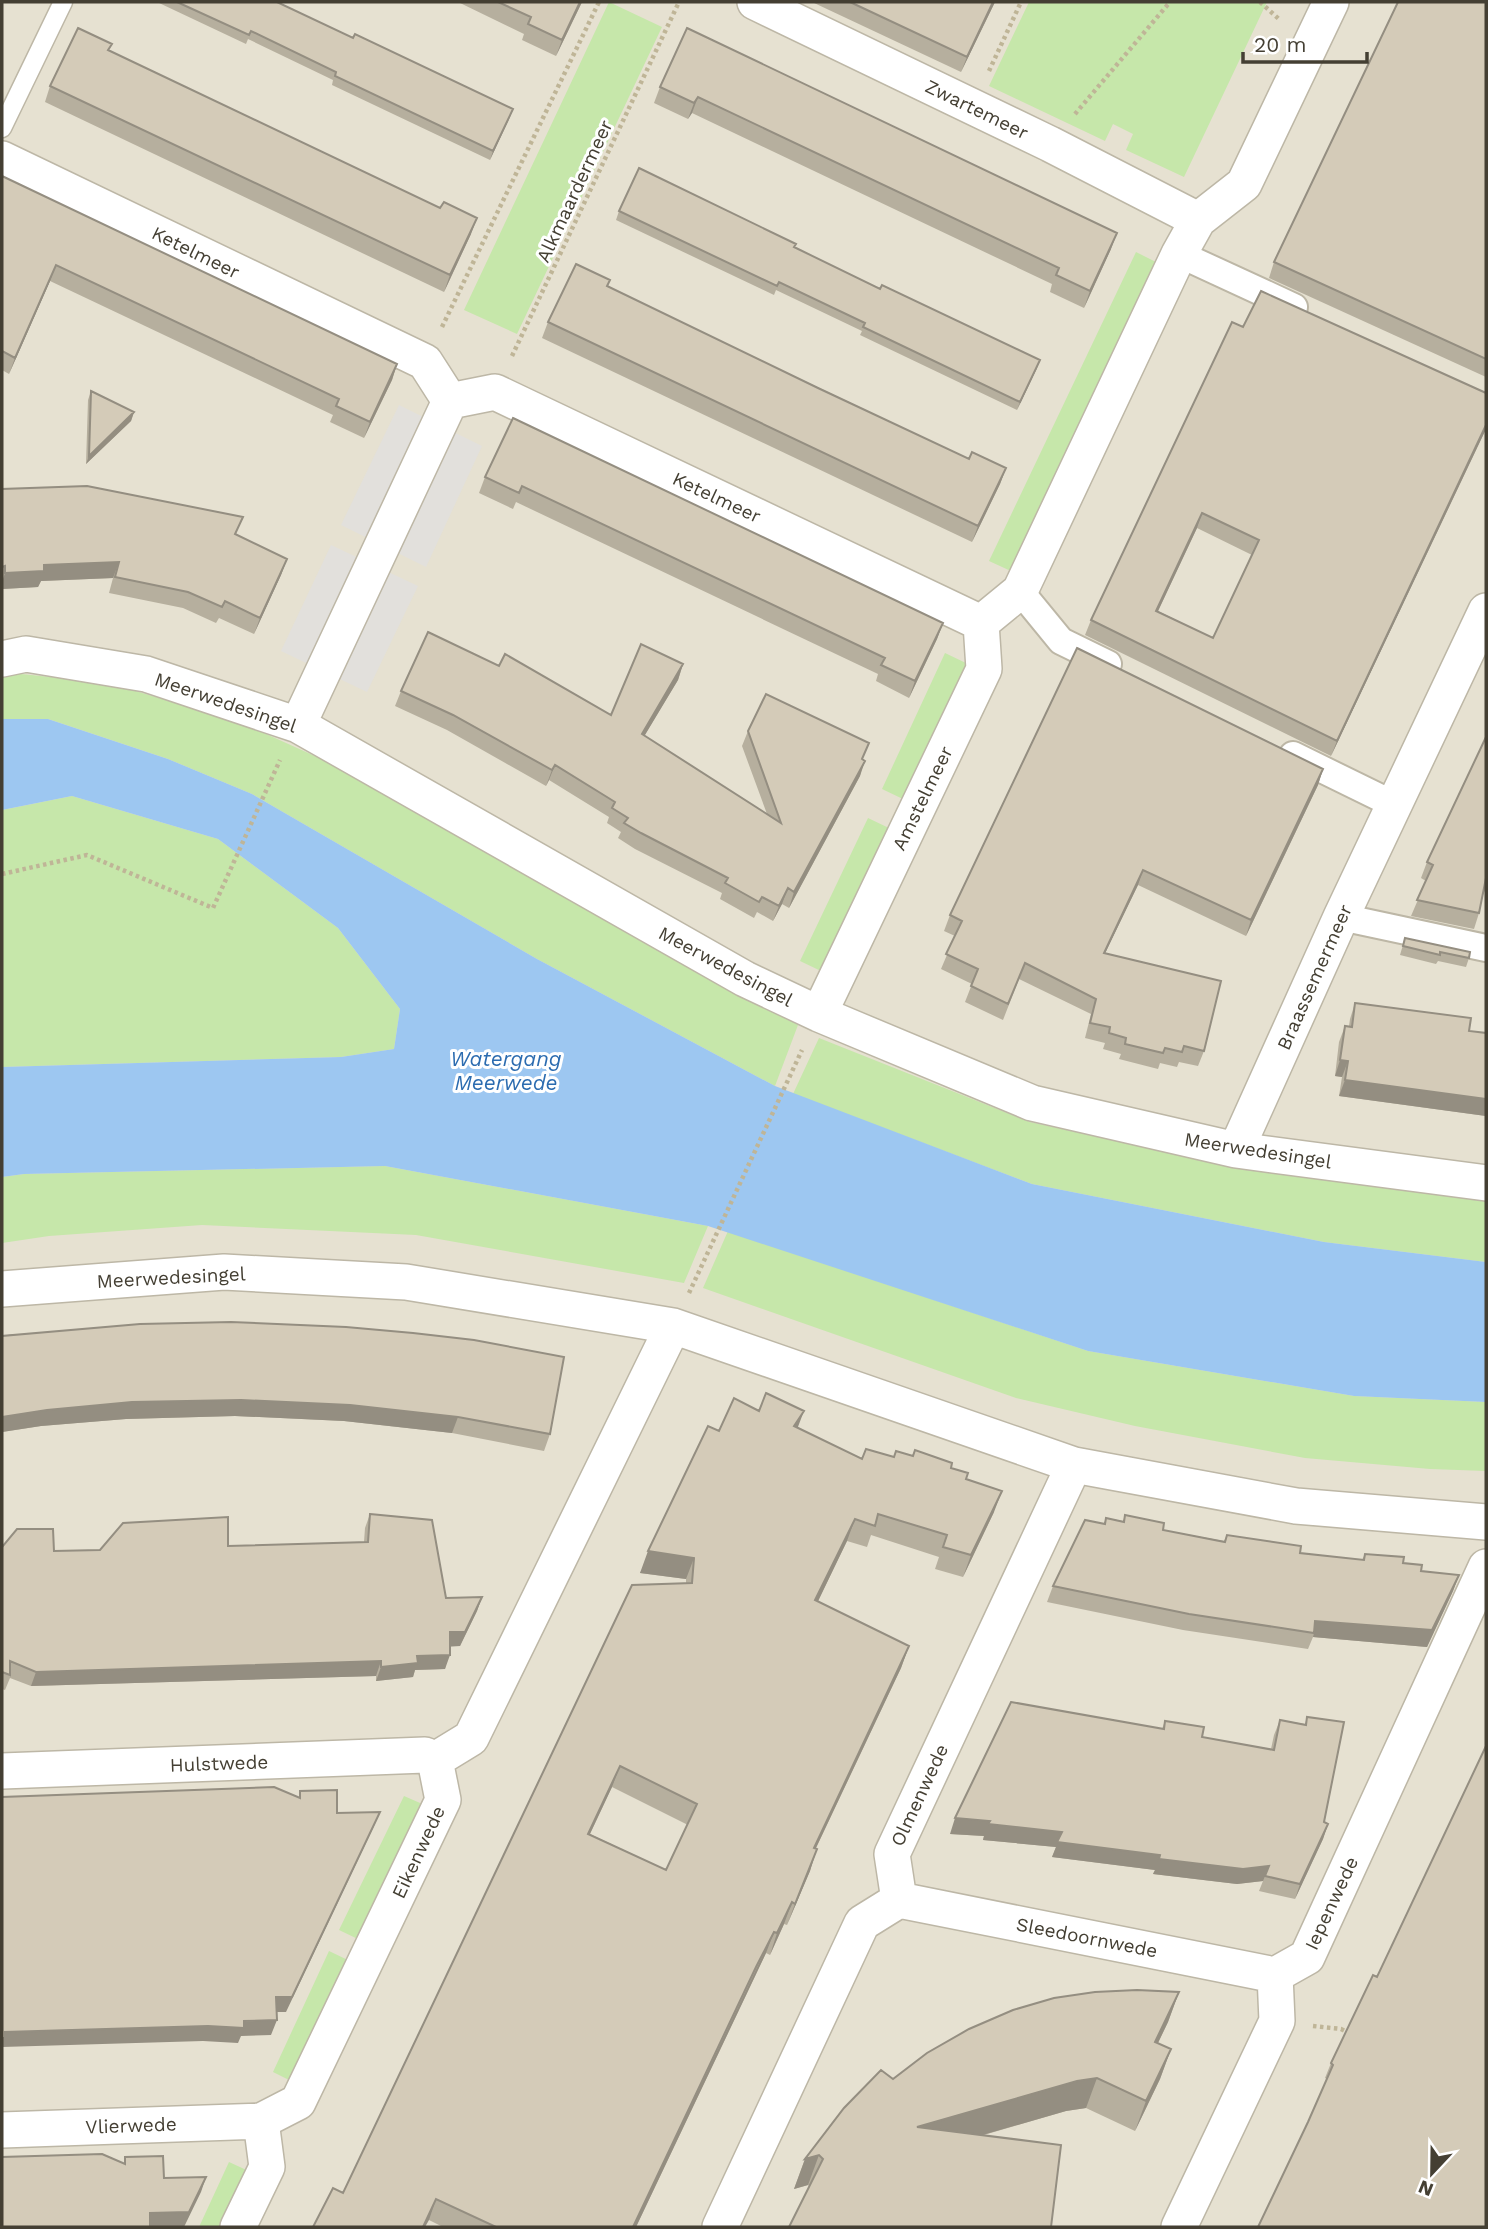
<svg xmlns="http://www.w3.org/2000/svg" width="1488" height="2229" viewBox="0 0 1488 2229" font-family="'Work Sans',sans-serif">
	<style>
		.residential { fill: #e6e1d1 }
		.green { fill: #c6e7aa }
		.parking { fill: #e2e0dc }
		.water { fill: #9dc7f1 }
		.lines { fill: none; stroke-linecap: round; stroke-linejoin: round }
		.service-casing { stroke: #bdb7a6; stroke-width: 21 }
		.pedestrian-casing { stroke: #bdb7a6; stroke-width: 30 }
		.minor-casing { stroke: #bdb7a6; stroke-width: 38 }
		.path { stroke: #bfb597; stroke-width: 4.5; stroke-dasharray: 3.5 3.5; stroke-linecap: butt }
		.service { stroke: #fff; stroke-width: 18 }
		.pedestrian { stroke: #fff; stroke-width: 26 }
		.minor { stroke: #fff; stroke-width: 35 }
		.wall { fill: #b6af9e; fill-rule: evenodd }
		.shaded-wall { fill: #948e81 }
		.building { fill: #d4cbb8; stroke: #948e81; stroke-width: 2; fill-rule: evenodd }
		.labels { text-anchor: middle; stroke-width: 6; stroke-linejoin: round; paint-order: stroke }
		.street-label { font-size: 19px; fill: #443f33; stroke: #fff }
		.water-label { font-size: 21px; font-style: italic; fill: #2c6cb0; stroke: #fff }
	</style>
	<rect width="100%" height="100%" fill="#f2efe3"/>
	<path class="residential" d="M 2,2 L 1486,2 L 1486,2227 L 2,2227 Z"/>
	<path class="green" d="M 609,2 L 662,27 L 517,334 L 464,310 Z
		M 1029,2 L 1267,2 L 1184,177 L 1126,150 L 1133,134 L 1113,124 L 1105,141 L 989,86 Z
		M 1136,252 L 1160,264 L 1013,572 L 989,561 Z
		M 945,653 L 968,664 L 905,800 L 882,789 Z
		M 2,672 L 109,683 L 242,723 L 412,800 L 798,1025 L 775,1086 L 537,959 L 252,794 L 168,759 L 48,719 L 2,719 Z
		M 72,796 L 218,839 L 338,928 L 400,1009 L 394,1049 L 341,1057 L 2,1067 L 2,810 Z
		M 868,818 L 891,829 L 823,972 L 800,961 Z
		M 819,1038 L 1030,1122 L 1218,1163 L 1486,1197 L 1486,1262 L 1324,1242 L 1032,1184 L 793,1094 Z
		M 385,1166 L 708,1226 L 684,1283 L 416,1235 L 202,1225 L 49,1236 L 2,1243 L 2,1177 L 24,1174 Z
		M 728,1231 L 1088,1351 L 1354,1396 L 1486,1402 L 1486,1471 L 1430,1469 L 1305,1458 L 1135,1426 L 1016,1398 L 703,1288 Z
		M 404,1796 L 427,1806 L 362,1941 L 339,1930 Z
		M 329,1951 L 352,1962 L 295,2083 L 273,2072 Z
		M 229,2162 L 253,2173 L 227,2227 L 199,2227 Z"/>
	<path class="parking" d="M 399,405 L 482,446 L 426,567 L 341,525 Z
		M 331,545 L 418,586 L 367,692 L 281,651 Z"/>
	<path class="water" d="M 2,719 L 48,719 L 168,759 L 252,794 L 537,959 L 775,1086 L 1032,1184 L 1324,1242 L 1486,1262 L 1486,1402 L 1354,1396 L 1088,1351 L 708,1226 L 385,1166 L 24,1174 L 2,1177 L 2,1067 L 341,1057 L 394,1049 L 400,1009 L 338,928 L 218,839 L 72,796 L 2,810 Z"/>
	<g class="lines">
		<g class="service-casing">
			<path id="service" d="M 2,128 L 63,2"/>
		</g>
		<g class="pedestrian-casing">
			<path id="pedestrian" d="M 1179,254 L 1294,307
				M 1020,591 L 1061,641 L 1108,664
				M 1293,755 L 1395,805
				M 1341,917 L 1486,948"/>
		</g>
		<g class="minor-casing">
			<path id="minor" d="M 755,2 L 1050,144 L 1198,220
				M 2,159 L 425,362 L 450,401 L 495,392 L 981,623
				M 2,659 L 26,654 L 146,674 L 298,725 L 745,979 L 819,1014 L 1032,1103 L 1236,1150 L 1486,1183
				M 298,725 L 450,401
				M 819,1014 L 984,669 L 981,623 L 1020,591 L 1179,254 L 1198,220 L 1244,184 L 1331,2
				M 1236,1150 L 1341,917 L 1486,611
				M 2,1289 L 224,1272 L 406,1282 L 673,1326 L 1074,1465 L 1296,1506 L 1486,1522
				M 2,1771 L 425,1755 L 435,1760
				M 899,1900 L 892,1854 L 1074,1465
				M 899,1900 L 1275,1975
				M 1275,1975 L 1307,1957 L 1486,1567
				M 2,2130 L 261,2121
				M 238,2227 L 267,2167 L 261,2121 L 298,2102 L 443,1800 L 435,1760 L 471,1738 L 673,1326
				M 720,2227 L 862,1923 L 899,1900
				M 1179,2227 L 1277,2021 L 1275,1975"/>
		</g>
		<path class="path" d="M 1260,2 L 1280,20
			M 989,71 L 1021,2
			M 1075,114 L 1170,2
			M 442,327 L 599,2
			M 512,356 L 679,2
			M 2,874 L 87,855 L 213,908 L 280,760
			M 689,1293 L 802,1050
			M 1313,2026 L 1341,2029 L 1349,2033"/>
		<use href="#service" class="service"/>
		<use href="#pedestrian" class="pedestrian"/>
		<use href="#minor" class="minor"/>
	</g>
	<path class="wall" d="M 157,2 L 277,2 L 353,38 L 513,109 L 490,160 L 332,85 L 333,80 L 248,39 L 246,44 Z
		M 458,2 L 582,2 L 556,56 L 522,40 L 524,34 Z
		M 812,2 L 995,2 L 961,72 Z
		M 1486,2 L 1486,377 L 1269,278 L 1274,262 Z
		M 687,28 L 1111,249 L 1084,308 L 1050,292 L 1052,284 L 692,113 L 688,119 L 654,103 L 660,87 Z
		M 112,44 L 109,51 L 440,208 L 471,234 L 444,292 L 45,102 L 50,86 Z
		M 2,176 L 397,364 L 392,380 L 364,438 L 330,422 L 333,415 L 50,281 L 9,374 L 2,370 Z
		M 619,211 L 794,247 L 1037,368 L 1017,410 L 860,335 L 862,331 L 776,290 L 774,295 L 616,220 Z
		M 607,287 L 969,459 L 1006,468 L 1000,484 L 972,542 L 542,338 L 548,322 Z
		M 1243,327 L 1486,393 L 1486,429 L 1331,756 L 1085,635 L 1091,620 ZM 1197,528 L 1252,555 L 1213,638 L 1158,611 Z
		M 91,391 L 134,412 L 131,421 L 86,464 L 88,400 Z
		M 513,418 L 943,623 L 937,639 L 909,698 L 876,681 L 878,674 L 516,502 L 513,509 L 479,493 L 485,477 Z
		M 2,489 L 236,535 L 287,559 L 281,575 L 254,634 L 219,618 L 216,623 L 183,608 L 109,593 L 113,578 L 41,581 L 38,587 L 2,589 Z
		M 683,664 L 678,680 L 644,736 L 767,814 L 742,746 L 748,731 L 863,760 L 860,776 L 789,908 L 782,904 L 773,921 L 757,912 L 754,918 L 720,899 L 722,893 L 635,849 L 618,838 L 621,832 L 607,823 L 609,817 L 549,780 L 546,786 L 447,730 L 395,706 L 401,691 L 499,666 L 611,715 Z
		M 1486,737 L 1486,888 L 1483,895 L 1479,913 L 1474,929 L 1411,916 L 1426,881 L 1421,878 L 1427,862 Z
		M 1323,769 L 1318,785 L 1246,936 L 1138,885 L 1105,953 L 1204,1051 L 1198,1066 L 1179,1062 L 1177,1067 L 1160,1063 L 1158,1069 L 1119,1059 L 1121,1054 L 1103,1049 L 1105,1043 L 1085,1038 L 1091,1014 L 1019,979 L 1003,1020 L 965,1002 L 972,984 L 941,969 L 955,936 L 944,931 L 950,915 Z
		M 1405,938 L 1469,958 L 1466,967 L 1438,961 L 1436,964 L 1400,955 Z
		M 1355,1003 L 1469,1031 L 1486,1033 L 1486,1116 L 1339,1096 L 1342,1077 L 1335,1076 L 1339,1042 L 1345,1026 L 1349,1026 L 1350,1019 Z
		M 13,1334 L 550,1434 L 544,1451 L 452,1433 L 344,1421 L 235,1416 L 126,1419 L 41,1426 L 2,1432 L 2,1336 Z
		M 759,1411 L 862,1459 L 894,1457 L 896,1451 L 951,1468 L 966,1479 L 994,1512 L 963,1577 L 935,1569 L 939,1557 L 871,1535 L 867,1547 L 847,1541 L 818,1601 L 909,1646 L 901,1668 L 816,1848 L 810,1871 L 787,1925 L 784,1924 L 770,1955 L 766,1953 L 749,1989 L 636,2227 L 443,2227 L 429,2220 L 343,2193 L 686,1583 L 686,1579 L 640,1573 L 719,1431 ZM 612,1787 L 688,1825 L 666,1870 L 590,1834 Z
		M 370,1514 L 446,1598 L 482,1597 L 477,1611 L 460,1646 L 450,1646 L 445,1669 L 415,1670 L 413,1677 L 376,1681 L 376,1676 L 31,1686 L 10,1678 L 5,1690 L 2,1689 L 2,1547 L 54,1551 L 364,1542 L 365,1528 Z
		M 1125,1515 L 1163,1530 L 1224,1541 L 1227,1535 L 1300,1553 L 1362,1560 L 1365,1554 L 1403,1563 L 1421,1571 L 1459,1575 L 1453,1591 L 1427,1647 L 1313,1637 L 1308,1649 L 1183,1630 L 1047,1602 L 1053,1586 L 1104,1523 L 1106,1518 L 1123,1521 Z
		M 1307,1717 L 1324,1822 L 1328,1824 L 1323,1839 L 1295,1899 L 1259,1891 L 1263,1881 L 1237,1884 L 1153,1874 L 1155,1870 L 1052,1857 L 1056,1847 L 983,1840 L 984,1836 L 950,1834 L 1162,1729 L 1165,1721 L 1202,1737 L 1271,1749 L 1274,1735 L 1280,1720 L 1305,1724 Z
		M 1373,1975 L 1327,2079 L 1325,2078 L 1331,2063 Z
		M 1179,1992 L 1168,2022 L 1158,2043 L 1171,2049 L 1160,2079 L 1135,2131 L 1086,2108 L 1066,2111 L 809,2186 L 808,2185 L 794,2189 L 805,2159 L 893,2079 Z"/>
	<path class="shaded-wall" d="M 580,2 L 582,2 L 556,56 L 562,40 Z
		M 993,2 L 995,2 L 961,72 L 967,57 Z
		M 698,97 L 692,113 L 688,119 L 694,103 Z
		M 513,109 L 510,117 L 490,160 L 493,151 Z
		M 477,218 L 471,234 L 444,292 L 450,275 Z
		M 1117,233 L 1111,249 L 1084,308 L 1090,291 Z
		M 56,265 L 50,281 L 9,374 L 15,358 Z
		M 1040,360 L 1037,368 L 1017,410 L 1020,402 Z
		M 397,364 L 392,380 L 364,438 L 370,422 Z
		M 134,412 L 131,421 L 86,464 L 89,456 Z
		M 1486,425 L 1486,429 L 1331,756 L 1337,741 Z
		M 1006,468 L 1000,484 L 972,542 L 978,526 Z
		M 1202,513 L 1197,528 L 1151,626 L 1156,611 Z
		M 287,559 L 281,575 L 254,634 L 260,618 Z
		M 119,562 L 113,578 L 41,581 L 38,587 L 2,589 L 2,582 L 5,573 L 44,565 Z
		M 943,623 L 937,639 L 909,698 L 915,681 Z
		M 683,664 L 678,680 L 636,750 L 642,734 Z
		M 865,761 L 860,776 L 789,908 L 794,892 Z
		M 555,765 L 549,780 L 546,786 L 552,770 Z
		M 1323,769 L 1318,785 L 1246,936 L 1251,920 Z
		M 1143,870 L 1138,885 L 1098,968 L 1104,953 Z
		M 788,888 L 782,904 L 773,921 L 779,906 Z
		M 1340,1060 L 1348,1061 L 1342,1077 L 1335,1076 Z
		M 1345,1080 L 1486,1099 L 1486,1116 L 1339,1096 Z
		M 241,1400 L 350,1405 L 458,1417 L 452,1433 L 344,1421 L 235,1416 L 126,1419 L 41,1426 L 2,1432 L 2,1417 L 47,1410 L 132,1402 Z
		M 804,1411 L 796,1432 L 794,1426 Z
		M 1002,1491 L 994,1512 L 963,1577 L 971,1555 Z
		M 855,1519 L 847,1541 L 808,1622 L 815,1600 Z
		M 648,1551 L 694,1558 L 686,1579 L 640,1573 Z
		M 1459,1575 L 1453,1591 L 1427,1647 L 1313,1637 L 1314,1633 L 1315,1621 Z
		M 482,1597 L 477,1611 L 460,1646 L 444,1647 L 450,1632 Z
		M 909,1646 L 901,1668 L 806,1869 L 814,1848 Z
		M 450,1655 L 445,1669 L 415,1670 L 413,1677 L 376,1681 L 381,1667 L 417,1656 Z
		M 381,1661 L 376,1676 L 31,1686 L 36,1672 Z
		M 620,1766 L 612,1787 L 580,1855 L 588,1834 Z
		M 380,1812 L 374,1826 L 286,2012 L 270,2012 L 276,1997 Z
		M 955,1818 L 990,1821 L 1062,1832 L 1269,1866 L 1263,1881 L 1237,1884 L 1153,1874 L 1155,1870 L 1052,1857 L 1056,1847 L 983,1840 L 984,1836 L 950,1834 Z
		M 1328,1824 L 1323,1839 L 1295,1899 L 1300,1884 Z
		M 817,1849 L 810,1871 L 787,1925 L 795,1904 Z
		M 792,1902 L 784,1924 L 770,1955 L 777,1933 Z
		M 774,1932 L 766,1953 L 636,2227 L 633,2227 Z
		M 1179,1992 L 1168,2022 L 1144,2072 L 1155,2042 Z
		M 277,2020 L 271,2035 L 241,2036 L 238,2043 L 203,2041 L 2,2047 L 2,2038 L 5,2032 Z
		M 1171,2049 L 1160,2079 L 1135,2131 L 1146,2101 Z
		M 1097,2078 L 1086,2108 L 1066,2111 L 906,2157 L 917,2127 L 1077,2081 Z
		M 819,2155 L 808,2185 L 794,2189 L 805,2159 Z
		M 206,2177 L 201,2192 L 184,2227 L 144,2227 L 150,2213 Z
		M 436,2199 L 429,2220 L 425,2227 L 423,2227 Z"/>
	<path class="building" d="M 177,2 L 277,2 L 353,38 L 355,34 L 513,109 L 493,151 L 335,76 L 336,72 L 251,31 L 249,35 Z
		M 498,2 L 580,2 L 562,40 L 528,24 L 531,17 Z
		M 850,2 L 993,2 L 967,57 Z
		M 1398,2 L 1486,2 L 1486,359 L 1274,262 Z
		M 78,28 L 112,44 L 108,50 L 440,208 L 444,202 L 477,218 L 450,275 L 50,86 Z
		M 687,28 L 1117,233 L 1090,291 L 1056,275 L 1059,268 L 698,97 L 694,103 L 660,87 Z
		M 639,168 L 796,244 L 794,247 L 880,289 L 882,285 L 1040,360 L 1020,402 L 863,327 L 865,323 L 779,282 L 777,286 L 619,211 Z
		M 2,176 L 397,364 L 370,422 L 336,406 L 339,399 L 56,265 L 15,358 L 2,351 Z
		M 576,264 L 610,280 L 607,286 L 818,388 L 969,459 L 972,452 L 1006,468 L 978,526 L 548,322 Z
		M 1261,291 L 1486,393 L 1486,425 L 1337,741 L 1091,620 L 1232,322 L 1243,327 ZM 1202,513 L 1259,540 L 1213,638 L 1156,611 Z
		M 91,391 L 134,412 L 89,456 Z
		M 513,418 L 943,623 L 915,681 L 881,665 L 885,658 L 522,486 L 519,493 L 485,477 Z
		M 87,486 L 243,517 L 235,534 L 287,559 L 260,618 L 225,601 L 222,607 L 188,592 L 115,577 L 119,562 L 44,565 L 44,571 L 5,573 L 5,566 L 2,567 L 2,489 Z
		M 428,632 L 499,666 L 505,654 L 611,715 L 641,644 L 683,664 L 642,734 L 781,823 L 748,731 L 766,694 L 869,743 L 862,759 L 865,761 L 794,892 L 788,888 L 779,906 L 762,897 L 759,902 L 725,883 L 728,878 L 641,833 L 624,823 L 628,818 L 612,808 L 615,802 L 555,765 L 552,770 L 453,715 L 401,691 Z
		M 1077,648 L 1323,769 L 1251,920 L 1143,870 L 1104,953 L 1221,981 L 1204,1051 L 1184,1046 L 1182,1052 L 1165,1048 L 1163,1053 L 1125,1044 L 1126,1038 L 1109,1033 L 1110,1027 L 1090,1023 L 1096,999 L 1025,963 L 1008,1004 L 971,986 L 978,969 L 946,954 L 962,921 L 950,915 Z
		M 1486,737 L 1486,878 L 1479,913 L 1417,900 L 1433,865 L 1427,862 Z
		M 1405,938 L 1470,952 L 1469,958 L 1440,952 L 1440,955 L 1403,946 Z
		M 1355,1003 L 1471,1018 L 1469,1031 L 1486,1033 L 1486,1099 L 1345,1080 L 1348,1061 L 1340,1060 L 1345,1026 L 1352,1027 Z
		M 231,1322 L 346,1327 L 413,1333 L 474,1340 L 564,1357 L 550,1434 L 458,1417 L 350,1405 L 241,1400 L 132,1402 L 47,1410 L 2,1417 L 2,1336 L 140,1324 Z
		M 766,1393 L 804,1411 L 794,1426 L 862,1459 L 866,1449 L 894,1457 L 896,1451 L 913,1456 L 915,1450 L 952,1463 L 951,1468 L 968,1473 L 966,1479 L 1002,1491 L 971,1555 L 943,1547 L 947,1535 L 878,1514 L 875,1526 L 855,1519 L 815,1600 L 909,1646 L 814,1848 L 817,1849 L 795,1904 L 792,1902 L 777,1933 L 774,1932 L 756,1967 L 633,2227 L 496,2227 L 436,2199 L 423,2227 L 313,2227 L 333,2188 L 343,2193 L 632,1585 L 692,1583 L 694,1558 L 648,1551 L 708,1426 L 719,1431 L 734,1398 L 759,1411 ZM 620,1766 L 697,1804 L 666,1870 L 588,1834 Z
		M 370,1514 L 432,1520 L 446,1598 L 482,1597 L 465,1632 L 450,1632 L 450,1655 L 417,1656 L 418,1663 L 381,1667 L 381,1661 L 36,1672 L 10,1661 L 10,1675 L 2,1672 L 2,1547 L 17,1529 L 53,1529 L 54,1551 L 100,1550 L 123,1523 L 228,1517 L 228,1546 L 368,1542 Z
		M 1125,1515 L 1164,1523 L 1163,1530 L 1225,1542 L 1227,1535 L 1301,1546 L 1300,1553 L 1364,1560 L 1365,1554 L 1404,1557 L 1403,1563 L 1422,1565 L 1421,1571 L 1459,1575 L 1432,1630 L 1315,1621 L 1314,1633 L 1189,1614 L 1053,1586 L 1085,1520 L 1105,1524 L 1106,1518 L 1124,1522 Z
		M 1011,1702 L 1164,1729 L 1165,1721 L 1204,1727 L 1202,1737 L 1274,1750 L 1280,1720 L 1306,1725 L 1307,1717 L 1344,1722 L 1324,1822 L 1328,1824 L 1300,1884 L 1265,1876 L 1269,1866 L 1243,1869 L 1159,1859 L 1160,1855 L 1057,1842 L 1062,1832 L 988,1824 L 990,1821 L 955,1818 Z
		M 1486,1746 L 1486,2227 L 1258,2227 L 1308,2122 L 1333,2065 L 1331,2063 L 1373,1975 L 1377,1977 Z
		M 274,1787 L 300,1798 L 300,1791 L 337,1790 L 337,1813 L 380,1812 L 292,1997 L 276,1997 L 277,2020 L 244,2021 L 244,2028 L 208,2026 L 5,2032 L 5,2038 L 2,2038 L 2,1797 Z
		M 1137,1990 L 1179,1992 L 1155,2042 L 1171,2049 L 1146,2101 L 1097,2078 L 1077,2081 L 917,2127 L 1061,2145 L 1051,2227 L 789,2227 L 823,2159 L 819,2155 L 805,2159 L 844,2108 L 881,2070 L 893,2079 L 927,2053 L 969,2029 L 1013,2010 L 1054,1998 L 1095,1992 Z
		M 102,2154 L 125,2164 L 125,2157 L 163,2156 L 164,2178 L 206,2177 L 189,2212 L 150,2213 L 150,2227 L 2,2227 L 2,2157 Z"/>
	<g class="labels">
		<g class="street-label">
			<text transform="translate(977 109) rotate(26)" y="7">Zwartemeer</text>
			<text transform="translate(574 191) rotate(-65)" y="7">Alkmaardermeer</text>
			<text transform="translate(196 252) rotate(26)" y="7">Ketelmeer</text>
			<text transform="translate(717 497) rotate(25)" y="7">Ketelmeer</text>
			<text transform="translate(226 702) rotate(19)" y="7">Meerwedesingel</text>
			<text transform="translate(922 798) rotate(-64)" y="7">Amstelmeer</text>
			<text transform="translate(726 966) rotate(28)" y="7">Meerwedesingel</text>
			<text transform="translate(1314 977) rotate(-66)" y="7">Braassemermeer</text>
			<text transform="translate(1258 1150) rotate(9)" y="7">Meerwedesingel</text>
			<text transform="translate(171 1277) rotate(-3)" y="7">Meerwedesingel</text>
			<text transform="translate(219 1763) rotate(-2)" y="7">Hulstwede</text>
			<text transform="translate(919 1795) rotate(-65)" y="7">Olmenwede</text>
			<text transform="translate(418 1852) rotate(-65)" y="7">Eikenwede</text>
			<text transform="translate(1331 1903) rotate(-65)" y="7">Iepenwede</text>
			<text transform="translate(1087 1937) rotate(11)" y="7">Sleedoornwede</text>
			<text transform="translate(131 2125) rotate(-2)" y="7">Vlierwede</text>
		</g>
		<g class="water-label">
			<text x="506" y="1066">Watergang<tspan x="506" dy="24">Meerwede</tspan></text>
		</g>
	</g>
	<rect width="1488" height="2229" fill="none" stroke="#443f33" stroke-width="7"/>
	<g transform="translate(1432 2173) rotate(202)" stroke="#ffffff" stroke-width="5" paint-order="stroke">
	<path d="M0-5L12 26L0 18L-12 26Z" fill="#443f33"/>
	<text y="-10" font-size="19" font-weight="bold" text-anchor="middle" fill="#443f33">N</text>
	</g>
	<path d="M1243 52v10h124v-10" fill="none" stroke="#443f33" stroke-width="3.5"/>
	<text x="1254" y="52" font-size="21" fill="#443f33" stroke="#ffffff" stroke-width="5" paint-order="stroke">20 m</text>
</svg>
